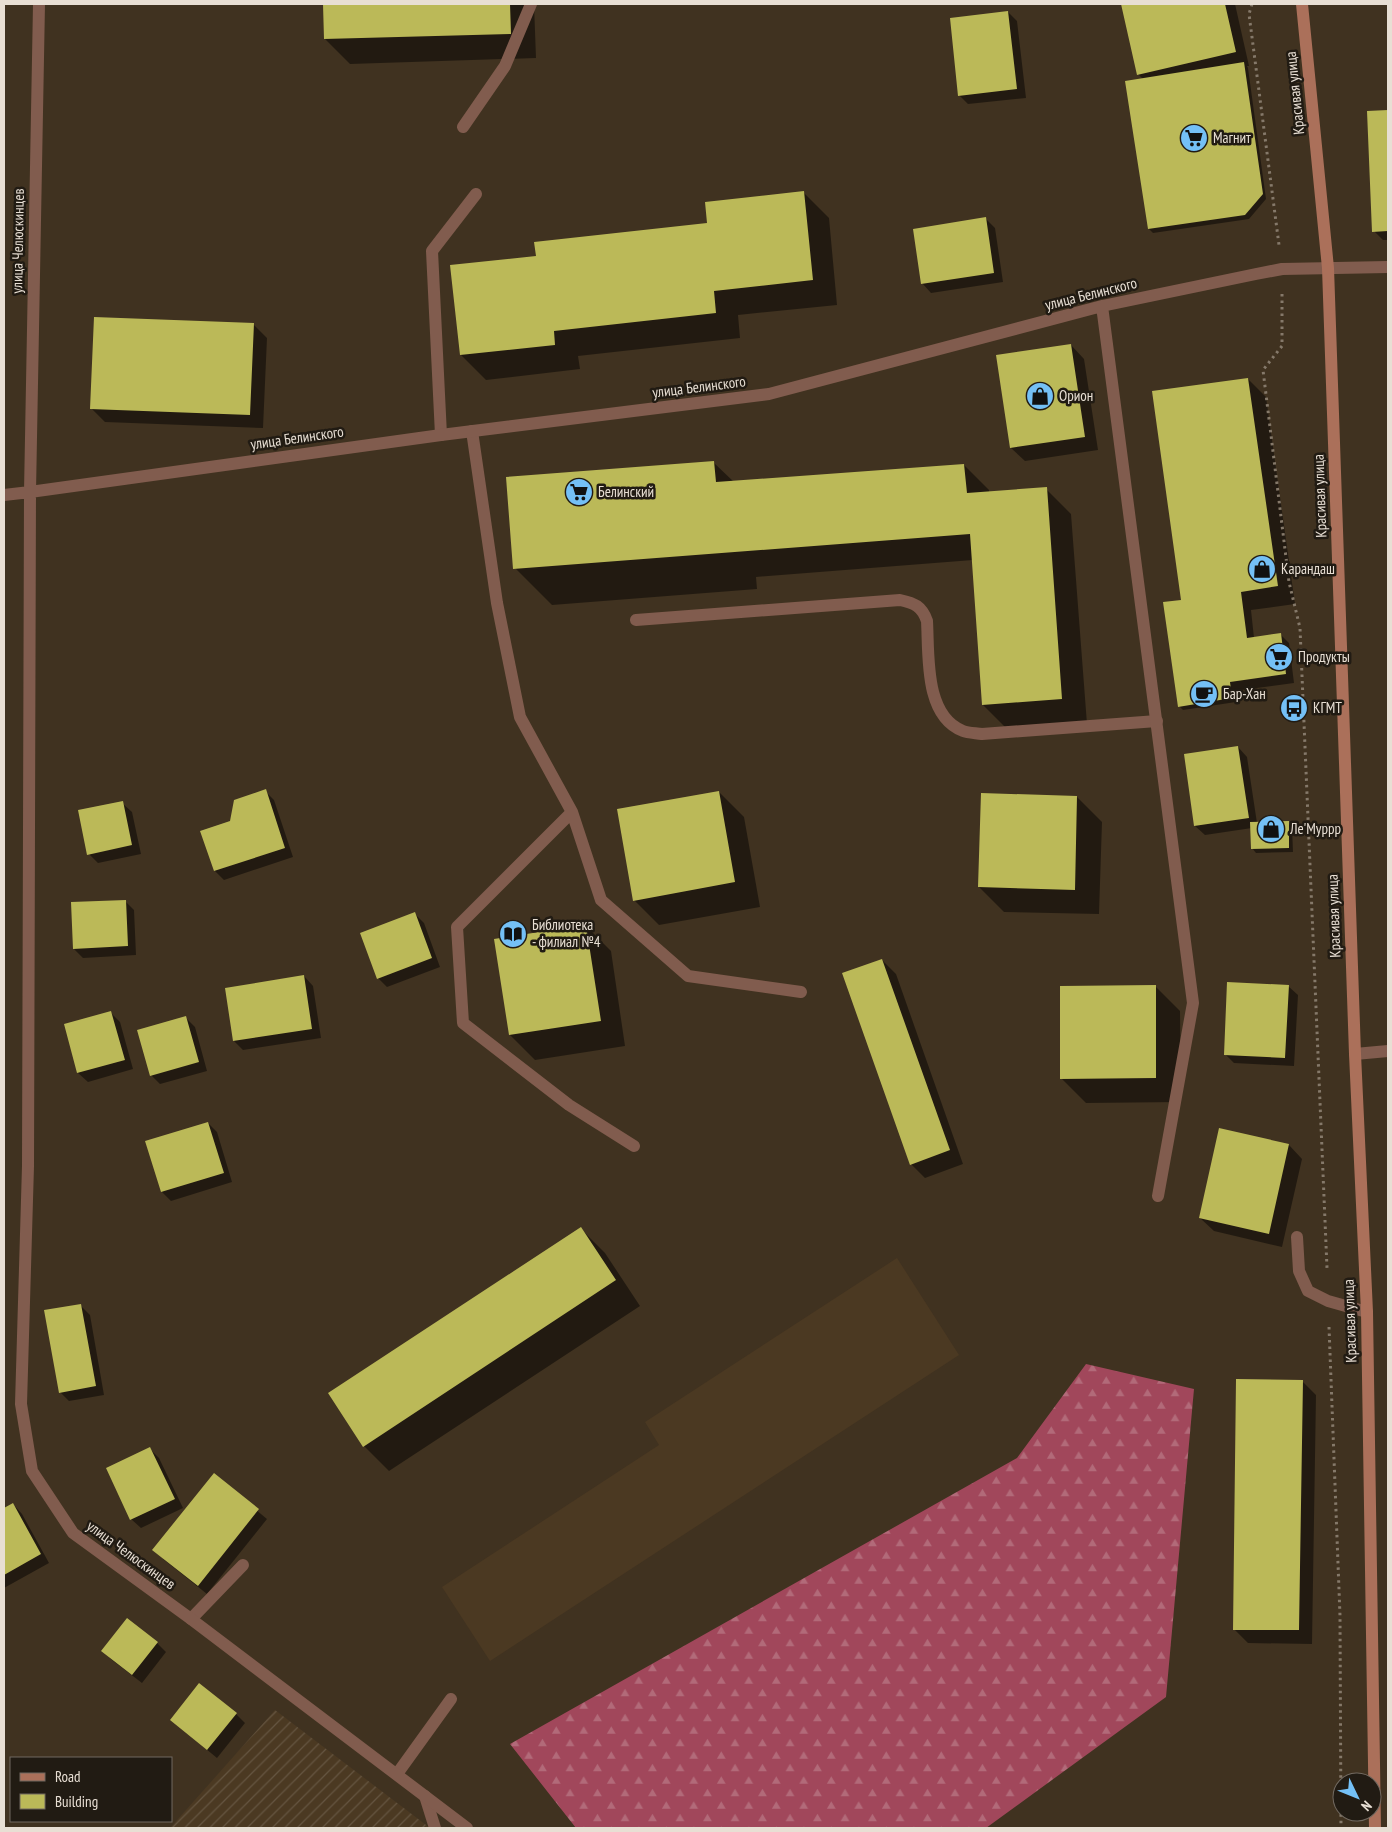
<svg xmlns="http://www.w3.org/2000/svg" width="1392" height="1832" viewBox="0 0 1392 1832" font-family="'PT Sans Narrow',sans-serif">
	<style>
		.built { fill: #4b3922 }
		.industrial { fill: url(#industrial-furrows) }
		.forest { fill: url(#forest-firs) }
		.shadow { fill: #0007 }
		.building { fill: #bbb958 }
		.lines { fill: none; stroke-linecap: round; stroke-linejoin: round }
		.path { stroke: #85796a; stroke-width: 3; stroke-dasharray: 2.5 4; stroke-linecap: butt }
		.lane { stroke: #815c4e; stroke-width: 12 }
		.street { stroke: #815c4e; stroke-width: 12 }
		.secondary { stroke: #ab705a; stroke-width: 12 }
		.labels { text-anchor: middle; stroke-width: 5; stroke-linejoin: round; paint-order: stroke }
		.street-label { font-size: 15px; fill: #e8dfd4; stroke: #211b13 }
		.poi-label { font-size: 15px; fill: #e8dfd4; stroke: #211b13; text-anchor: start }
	</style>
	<defs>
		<pattern id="industrial-furrows" width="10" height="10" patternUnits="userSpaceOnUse" patternTransform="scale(1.25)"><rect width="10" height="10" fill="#4b3922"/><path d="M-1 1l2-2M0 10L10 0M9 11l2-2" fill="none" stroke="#655541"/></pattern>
		<pattern id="forest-firs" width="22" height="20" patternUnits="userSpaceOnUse" patternTransform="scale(1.25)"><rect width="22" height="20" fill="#a1475b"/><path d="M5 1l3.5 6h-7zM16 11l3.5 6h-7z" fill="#b26a79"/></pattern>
	</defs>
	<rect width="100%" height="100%" fill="#403220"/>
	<path class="built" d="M 897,1258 L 959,1355 L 490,1661 L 442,1587 L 659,1445 L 645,1422 Z"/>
	<path class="industrial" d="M 275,1710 L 430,1828 L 170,1828 Z"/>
	<path class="forest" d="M 1086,1364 L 1194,1389 L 1166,1697 L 986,1828 L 576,1828 L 510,1744 L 1017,1458 Z"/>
	<path class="shadow" d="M 324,4 L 534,4 L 536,58 L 350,64 L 325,39 Z
		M 1122,4 L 1235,4 L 1249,66 L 1247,66 L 1248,68 L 1266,199 L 1249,219 L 1153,233 L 1149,229 L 1143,79 L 1138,74 Z
		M 1008,12 L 1017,21 L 1026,98 L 968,104 L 959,95 Z
		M 1388,111 L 1388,240 L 1383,240 L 1374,231 L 1369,112 Z
		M 804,193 L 829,218 L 837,305 L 738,315 L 740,338 L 578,356 L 580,369 L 486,380 L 461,355 L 537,257 L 708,224 Z
		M 986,219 L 995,228 L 1003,282 L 931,293 L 922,283 Z
		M 253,324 L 267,338 L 263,428 L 105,422 L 91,408 Z
		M 1071,345 L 1084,359 L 1098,450 L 1025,461 L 1011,448 Z
		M 1248,379 L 1266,397 L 1295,604 L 1251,610 L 1254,638 L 1280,634 L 1289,643 L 1294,683 L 1234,691 L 1236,702 L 1183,710 L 1179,706 L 1183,601 Z
		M 713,462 L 734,482 L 964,465 L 989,490 L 989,493 L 1046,489 L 1071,514 L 1087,724 L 1008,730 L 983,705 L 973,560 L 756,577 L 757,589 L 552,605 L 515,568 Z
		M 1238,747 L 1247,757 L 1257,823 L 1288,823 L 1292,827 L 1293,852 L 1256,853 L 1252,848 L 1252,828 L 1205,835 L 1195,826 Z
		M 265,791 L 274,800 L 293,857 L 224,880 L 215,871 L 202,832 L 231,822 Z
		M 719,792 L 744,817 L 760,907 L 659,925 L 634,900 Z
		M 1077,797 L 1102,822 L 1099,914 L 1004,912 L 979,887 Z
		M 122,803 L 132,812 L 141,854 L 98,863 L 89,854 Z
		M 125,901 L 134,910 L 136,955 L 83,958 L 74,949 Z
		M 415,914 L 424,923 L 440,967 L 387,987 L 378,978 Z
		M 586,926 L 611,951 L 625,1046 L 535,1060 L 510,1035 Z
		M 882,960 L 896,974 L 963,1164 L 925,1178 L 911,1164 Z
		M 304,976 L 313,986 L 321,1038 L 243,1050 L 234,1041 Z
		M 1155,986 L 1180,1011 L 1181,1102 L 1086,1103 L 1061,1078 Z
		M 1288,986 L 1298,995 L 1294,1066 L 1234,1063 L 1225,1054 Z
		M 111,1013 L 120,1022 L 133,1069 L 88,1082 L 78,1073 Z
		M 186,1018 L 195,1027 L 207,1071 L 160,1084 L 151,1075 Z
		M 208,1123 L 217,1132 L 232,1182 L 171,1201 L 162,1192 Z
		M 1289,1145 L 1302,1159 L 1282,1247 L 1214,1231 L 1200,1218 Z
		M 580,1228 L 605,1253 L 640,1306 L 389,1471 L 364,1446 Z
		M 80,1305 L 90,1315 L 104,1395 L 69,1401 L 60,1392 Z
		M 1302,1381 L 1316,1395 L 1312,1644 L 1248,1643 L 1234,1629 Z
		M 150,1449 L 159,1458 L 183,1508 L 141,1528 L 131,1519 Z
		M 214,1475 L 267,1519 L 207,1594 L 163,1559 Z
		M 13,1504 L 22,1514 L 49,1563 L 4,1588 L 4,1509 Z
		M 157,1643 L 166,1652 L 142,1683 L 112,1660 L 103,1651 Z
		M 236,1714 L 245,1723 L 217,1758 L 171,1720 Z"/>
	<path class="building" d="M 323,4 L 510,4 L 511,34 L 324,39 Z
		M 1121,4 L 1225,4 L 1236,52 L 1137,75 Z
		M 1008,11 L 1017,89 L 958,96 L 950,18 Z
		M 1244,62 L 1263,194 L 1245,215 L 1148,229 L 1125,81 Z
		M 1388,110 L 1388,231 L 1372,232 L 1367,111 Z
		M 804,191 L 813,280 L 714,291 L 716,313 L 554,331 L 555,345 L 460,355 L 450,265 L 536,256 L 534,242 L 707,223 L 705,202 Z
		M 986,217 L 994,273 L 921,284 L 913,229 Z
		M 94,317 L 254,323 L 250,415 L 90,409 Z
		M 1071,344 L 1085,437 L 1010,448 L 996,355 Z
		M 1248,378 L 1278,586 L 1241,592 L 1247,638 L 1281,633 L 1286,674 L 1230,682 L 1232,698 L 1178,707 L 1163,602 L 1181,600 L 1152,391 Z
		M 714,461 L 716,482 L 964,464 L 967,493 L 1047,487 L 1062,699 L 982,705 L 970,534 L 513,569 L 506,477 Z
		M 1238,746 L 1249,818 L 1194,826 L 1184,754 Z
		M 266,789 L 285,848 L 214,871 L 200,831 L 230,821 L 234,800 Z
		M 719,791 L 735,882 L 633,901 L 617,809 Z
		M 981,793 L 1077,796 L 1075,890 L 978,887 Z
		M 123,801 L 132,845 L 87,855 L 78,810 Z
		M 1289,821 L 1289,848 L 1251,849 L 1250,822 Z
		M 126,900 L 128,946 L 73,949 L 71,902 Z
		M 415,912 L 432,958 L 377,979 L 360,933 Z
		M 586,925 L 601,1021 L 509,1035 L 494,939 Z
		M 882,959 L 950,1150 L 910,1165 L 842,973 Z
		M 304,975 L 312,1029 L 233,1041 L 225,988 Z
		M 1227,982 L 1289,985 L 1285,1058 L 1224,1055 Z
		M 1156,985 L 1156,1078 L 1060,1079 L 1060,986 Z
		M 111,1011 L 125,1060 L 77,1073 L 64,1024 Z
		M 186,1016 L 199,1062 L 150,1076 L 137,1030 Z
		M 208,1122 L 224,1173 L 161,1192 L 145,1141 Z
		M 1219,1128 L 1289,1144 L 1269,1234 L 1199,1218 Z
		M 581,1227 L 616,1280 L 363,1447 L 328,1393 Z
		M 81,1304 L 96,1386 L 59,1393 L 44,1310 Z
		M 1236,1379 L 1303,1380 L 1299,1630 L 1233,1630 Z
		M 150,1447 L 175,1499 L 130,1520 L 106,1468 Z
		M 214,1473 L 259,1509 L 198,1586 L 152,1550 Z
		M 13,1503 L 41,1554 L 4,1575 L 4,1508 Z
		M 127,1618 L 158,1642 L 132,1675 L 101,1651 Z
		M 199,1683 L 237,1713 L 207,1750 L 170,1720 Z"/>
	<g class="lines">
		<path class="path" d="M 1252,4 L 1249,14 L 1279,245
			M 1282,294 L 1282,346 L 1263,370 L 1289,582 L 1300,628 L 1327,1268
			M 1329,1327 L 1340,1616 L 1341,1828"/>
		<path class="lane" d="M 463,127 L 505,66 L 531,4
			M 472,431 L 497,603 L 520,717 L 572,812 L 601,900 L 688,976 L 801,992
			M 441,435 L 432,251 L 476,194
			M 636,620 L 900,600 C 914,603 922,606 927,621 C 929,655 924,716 963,731 C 968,733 976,733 982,734 L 1157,721
			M 572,812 L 457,927 L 463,1023 L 569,1105 L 634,1146
			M 1355,1054 L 1388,1051
			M 1297,1237 L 1299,1271 L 1308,1291 L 1328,1301 L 1367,1312
			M 191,1619 L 243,1565
			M 397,1774 L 451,1699
			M 425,1796 L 435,1828"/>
		<path class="street" d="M 39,4 L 30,492 L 28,1166 L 21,1404 L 32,1471 L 73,1533 L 191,1619 L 467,1828
			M 1102,306 L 1193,1003 L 1158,1196
			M 4,495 L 30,492 L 441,435 L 769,394 L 1102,306 L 1256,274 L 1282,269 L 1388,267"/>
		<path class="secondary" d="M 1302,4 L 1328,268 L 1355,1054 L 1367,1312 L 1375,1828"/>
	</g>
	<defs>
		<g id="supermarket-disc" transform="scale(1.4375)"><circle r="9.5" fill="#74c0f6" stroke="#211b13"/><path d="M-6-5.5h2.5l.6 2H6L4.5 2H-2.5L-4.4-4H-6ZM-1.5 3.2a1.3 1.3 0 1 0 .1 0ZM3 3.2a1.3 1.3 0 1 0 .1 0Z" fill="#111"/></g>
		<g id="shop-disc" transform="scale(1.4375)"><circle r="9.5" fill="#74c0f6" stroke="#211b13"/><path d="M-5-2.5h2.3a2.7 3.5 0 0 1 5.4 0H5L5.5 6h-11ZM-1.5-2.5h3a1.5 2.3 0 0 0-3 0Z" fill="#111"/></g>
		<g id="cafe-disc" transform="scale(1.4375)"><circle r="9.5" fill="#74c0f6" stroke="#211b13"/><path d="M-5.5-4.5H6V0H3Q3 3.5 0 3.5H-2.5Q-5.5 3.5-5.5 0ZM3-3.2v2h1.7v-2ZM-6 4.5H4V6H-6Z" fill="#111"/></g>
		<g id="bus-disc" transform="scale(1.4375)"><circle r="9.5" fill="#74c0f6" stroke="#211b13"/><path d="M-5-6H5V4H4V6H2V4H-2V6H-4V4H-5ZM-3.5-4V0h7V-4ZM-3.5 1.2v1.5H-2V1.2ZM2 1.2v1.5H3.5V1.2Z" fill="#111"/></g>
		<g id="library-disc" transform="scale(1.4375)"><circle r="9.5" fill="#74c0f6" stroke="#211b13"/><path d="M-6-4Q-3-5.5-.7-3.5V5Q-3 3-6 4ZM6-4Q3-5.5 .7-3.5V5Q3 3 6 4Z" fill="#111"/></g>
	</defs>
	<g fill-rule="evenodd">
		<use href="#supermarket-disc" x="1194" y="138"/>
		<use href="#shop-disc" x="1040" y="396"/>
		<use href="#supermarket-disc" x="579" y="492"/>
		<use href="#shop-disc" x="1262" y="569"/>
		<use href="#supermarket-disc" x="1279" y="657"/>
		<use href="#cafe-disc" x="1204" y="694"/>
		<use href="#bus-disc" x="1294" y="708"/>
		<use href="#shop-disc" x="1271" y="829"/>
		<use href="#library-disc" x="513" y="934"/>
	</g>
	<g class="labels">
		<g class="street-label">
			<text transform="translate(1295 93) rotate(-96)" y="5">Красивая улица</text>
			<text transform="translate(18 241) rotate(-89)" y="5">улица Челюскинцев</text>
			<text transform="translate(1091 294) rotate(-14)" y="5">улица Белинского</text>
			<text transform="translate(699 387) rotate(-7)" y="5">улица Белинского</text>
			<text transform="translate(297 438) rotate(-8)" y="5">улица Белинского</text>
			<text transform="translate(1320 496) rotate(-92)" y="5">Красивая улица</text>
			<text transform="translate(1334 916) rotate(-92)" y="5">Красивая улица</text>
			<text transform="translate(1350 1321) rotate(-92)" y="5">Красивая улица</text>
			<text transform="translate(131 1555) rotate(36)" y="5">улица Челюскинцев</text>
		</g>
		<g class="poi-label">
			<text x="1213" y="143">Магнит</text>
			<text x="1059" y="401">Орион</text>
			<text x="598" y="497">Белинский</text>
			<text x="1281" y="574">Карандаш</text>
			<text x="1298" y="662">Продукты</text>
			<text x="1223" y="699">Бар-Хан</text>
			<text x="1313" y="713">КГМТ</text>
			<text x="1290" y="834">Ле'Муррр</text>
			<text x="532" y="930">Библиотека<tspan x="532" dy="17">- филиал №4</tspan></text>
		</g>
	</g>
	<rect width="1392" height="1832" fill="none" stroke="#e8dfd4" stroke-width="10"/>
	<rect x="10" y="1757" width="162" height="65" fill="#211b13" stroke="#716960"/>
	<rect x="20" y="1773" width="25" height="8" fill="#ab705a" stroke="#716960"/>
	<text x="55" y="1782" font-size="15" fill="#e8dfd4">Road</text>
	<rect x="20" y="1794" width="25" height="15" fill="#bbb958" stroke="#716960"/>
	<text x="55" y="1807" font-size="15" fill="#e8dfd4">Building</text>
	<g transform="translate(1357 1797) rotate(133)"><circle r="24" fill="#211b13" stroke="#716960"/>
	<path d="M0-4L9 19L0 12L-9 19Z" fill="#74c0f6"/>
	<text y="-8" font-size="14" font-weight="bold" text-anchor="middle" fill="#e8dfd4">N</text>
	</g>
</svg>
